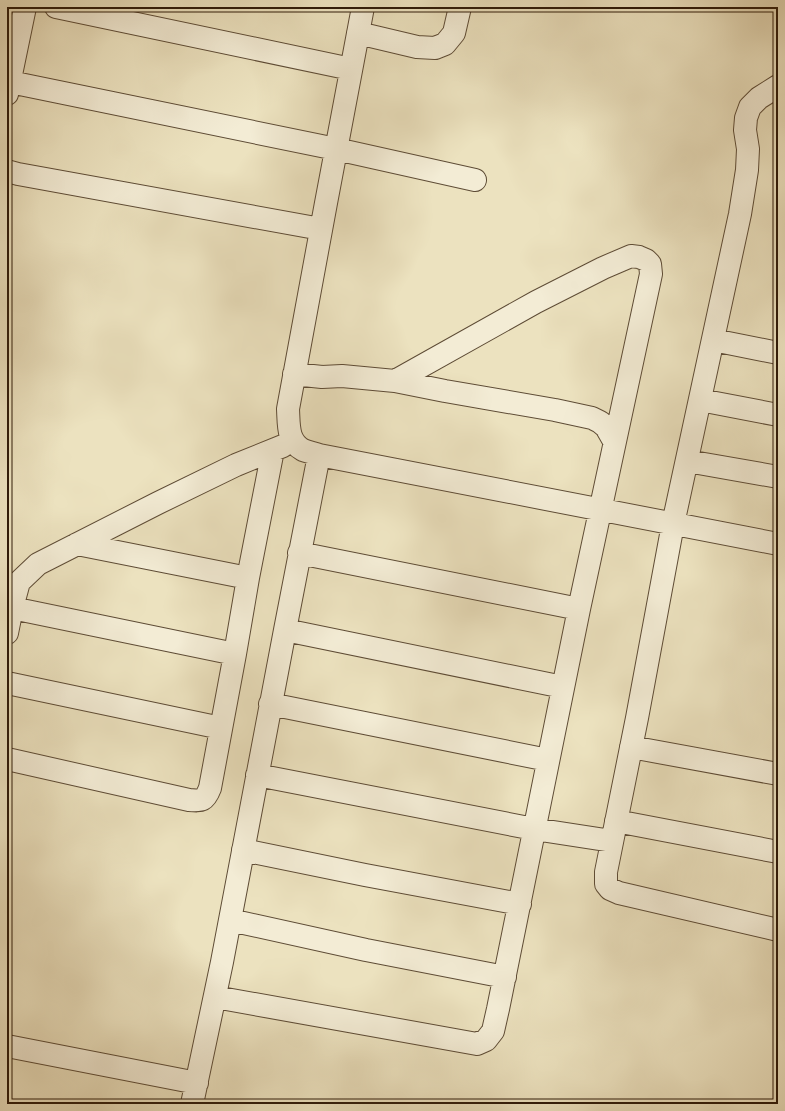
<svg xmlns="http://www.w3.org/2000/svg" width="785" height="1111" viewBox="0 0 785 1111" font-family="'Libre Caslon Text',serif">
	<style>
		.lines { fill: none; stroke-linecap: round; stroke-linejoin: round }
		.minor-casing { stroke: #5e4c36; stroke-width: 24 }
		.minor { stroke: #f3ecd5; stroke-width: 22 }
	</style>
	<rect width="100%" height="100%" fill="#ece2bf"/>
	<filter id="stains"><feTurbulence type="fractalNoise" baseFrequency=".005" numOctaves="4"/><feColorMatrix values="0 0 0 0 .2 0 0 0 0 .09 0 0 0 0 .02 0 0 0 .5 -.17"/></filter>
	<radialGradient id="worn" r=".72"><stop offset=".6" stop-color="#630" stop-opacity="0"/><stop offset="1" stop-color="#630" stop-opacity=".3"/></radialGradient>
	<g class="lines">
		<g class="minor-casing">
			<path id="minor" d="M 56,7 L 351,69
				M 363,7 L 326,203 L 288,409 C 289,425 287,441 303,450 C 308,452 314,453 319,455 L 778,544
				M 358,33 L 417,47 L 435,48 L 445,44 L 454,33 L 460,7
				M 10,82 L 336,149 L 475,180
				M 778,86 L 759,98 L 750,107 L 746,118 L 745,130 L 748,149 L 747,170 L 740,214 L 673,524 L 637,718 L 606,872 L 606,884 L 610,889 L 619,893 L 778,930
				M 7,94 L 25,7
				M 7,171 L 18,174 L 321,229
				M 713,340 L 778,353
				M 294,374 L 322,377 L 342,376 L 395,381 L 445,391 L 555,410 L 592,418 L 600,422 L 606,427 L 614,441
				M 700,400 L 778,415
				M 687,461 L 778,477
				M 77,544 L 248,578
				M 299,553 L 579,609
				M 12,608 L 235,654
				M 285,630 L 563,687
				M 7,633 L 12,608 L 19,582 L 38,564 L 158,503 L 236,465 L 283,446
				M 7,683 L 221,728
				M 270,704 L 548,760
				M 631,747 L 778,774
				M 7,759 L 189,800 C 202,801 205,801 210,788 L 235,654 L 248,578 L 273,450
				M 257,775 L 534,829 L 612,841
				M 616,821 L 778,852
				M 243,850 L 365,875 L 520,904
				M 230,920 L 366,950 L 505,977
				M 215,997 L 477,1044 L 486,1040 L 493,1031 L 498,1009 L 579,609 L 651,274 L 650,264 L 646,260 L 639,257 L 631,256 L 603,268 L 536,302 L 395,381
				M 7,1046 L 197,1083
				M 192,1104 L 222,962 L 285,630 L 319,455"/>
		</g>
		<use href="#minor" class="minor"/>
	</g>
	<rect width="785" height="1111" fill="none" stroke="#ece2bf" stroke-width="24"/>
	<rect x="8" y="8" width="769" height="1095" fill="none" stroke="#2e1a09" stroke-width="2"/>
	<rect x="12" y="12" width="761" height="1087" fill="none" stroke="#2e1a09"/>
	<rect width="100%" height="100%" filter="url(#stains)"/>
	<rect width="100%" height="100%" fill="url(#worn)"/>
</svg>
